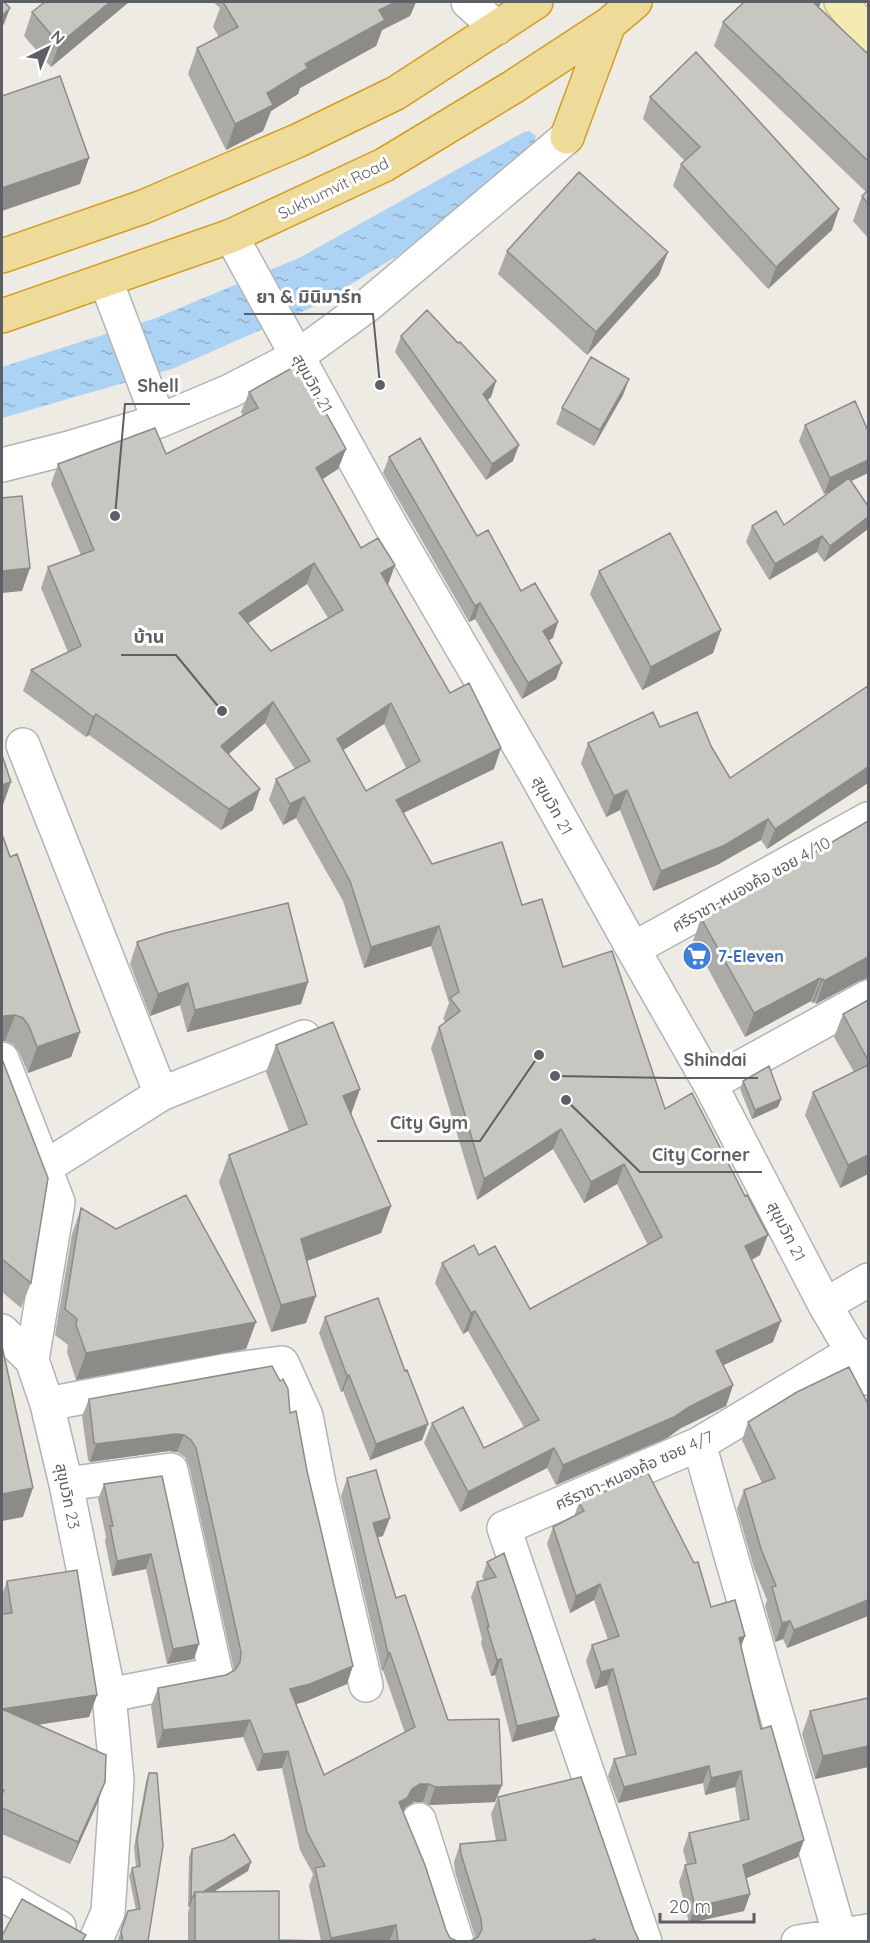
<svg xmlns="http://www.w3.org/2000/svg" width="870" height="1943" viewBox="0 0 870 1943" font-family="Quicksand,'Noto Sans Thai',sans-serif">
	<style>
		.water { fill: url(#water-ripples) }
		.lines { fill: none; stroke-linecap: round; stroke-linejoin: round }
		.minor-casing { stroke: #b1b4b7; stroke-width: 36 }
		.major-casing { stroke: #dfc16b; stroke-width: 36 }
		.highway-casing { stroke: #d39e1e; stroke-width: 36 }
		.minor { stroke: #fff; stroke-width: 33 }
		.major { stroke: #f4ebb2; stroke-width: 33 }
		.highway { stroke: #efdb99; stroke-width: 33 }
		.wall { fill: #acaaa6; fill-rule: evenodd }
		.shaded-wall { fill: #8c8b87 }
		.building { fill: #c8c6c1; stroke: #8c8b87; stroke-width: 1.5; fill-rule: evenodd }
		.labels { text-anchor: middle; stroke-width: 6; stroke-linejoin: round; paint-order: stroke }
		.street-label { font-size: 16px; fill: #5c5f63; stroke: #fff }
		.shop-label { font-size: 16px; font-weight: bold; fill: #366cbe; stroke: #fff; text-anchor: start }
		.leader { fill: none; stroke: #5c5f63; stroke-width: 2 }
		.callout-dot { fill: #5c5f63; stroke: #fff; stroke-width: 2 }
		.callout-label { font-size: 18px; text-anchor: middle; font-weight: bold; fill: #5c5f63; stroke: #fff; stroke-width: 6; stroke-linejoin: round; paint-order: stroke }
	</style>
	<defs>
		<pattern id="water-ripples" width="26" height="14" patternUnits="userSpaceOnUse" patternTransform="scale(1.5)"><rect width="26" height="14" fill="#add3f4"/><path d="M2 4q2-2 4 0t4 0M15 11q2-2 4 0t4 0" fill="none" stroke="#90aec9"/></pattern>
	</defs>
	<rect width="100%" height="100%" fill="#edebe4"/>
	<path class="water" d="M 529,131 L 536,136 L 534,144 L 418,243 L 317,305 L 172,369 L 2,418 L 2,367 L 156,318 L 301,257 L 524,132 Z"/>
	<g class="lines">
		<g class="minor-casing">
			<path id="minor" d="M 468,2 L 497,28
				M 231,236 L 391,526 L 535,773 L 633,949 L 710,1084 L 825,1305 L 868,1378
				M 106,281 L 159,421
				M 2,465 L 69,448 L 159,421 L 230,391 L 298,356 L 369,304 L 567,137
				M 23,745 L 161,1094
				M 633,949 L 868,819
				M 2,1059 L 58,1202 L 32,1360 L 47,1404 L 66,1484 L 109,1695 L 117,1780 L 108,1912 L 95,1942
				M 710,1084 L 868,997
				M 44,1168 L 161,1094 L 304,1037
				M 825,1305 L 868,1280
				M 2,1331 L 32,1360
				M 47,1404 L 229,1370 L 282,1363 L 306,1416 L 319,1484 L 366,1685
				M 699,1444 L 840,1936
				M 66,1484 L 171,1470 L 216,1674 L 109,1695
				M 419,1820 L 457,1942
				M 2,1894 L 59,1927
				M 645,1942 L 504,1528 L 699,1444 L 854,1351
				M 798,1942 L 868,1931"/>
		</g>
		<g class="major-casing">
			<path id="major" d="M 841,2 L 868,35"/>
		</g>
		<g class="highway-casing">
			<path id="highway" d="M 567,137 L 609,24
				M 2,256 L 143,207 L 297,141 L 396,93 L 536,2
				M 2,316 L 231,236 L 384,165 L 513,87 L 609,24 L 635,2"/>
		</g>
		<use href="#minor" class="minor"/>
		<use href="#major" class="major"/>
		<use href="#highway" class="highway"/>
	</g>
	<path class="wall" d="M 129,2 L 51,67 L 24,36 L 32,12 Z
		M 213,2 L 416,2 L 410,16 L 382,30 L 376,46 L 300,88 L 298,94 L 271,111 L 263,131 L 226,150 L 188,74 L 197,48 L 219,37 L 213,27 L 220,8 Z
		M 819,7 L 868,54 L 868,238 L 853,221 L 862,196 L 866,192 L 714,46 L 723,22 Z
		M 650,97 L 832,230 L 768,289 L 673,186 L 681,164 L 685,161 L 643,119 Z
		M 507,251 L 659,275 L 587,355 L 498,274 Z
		M 401,336 L 458,343 L 496,381 L 491,397 L 487,400 L 513,461 L 486,480 L 395,352 Z
		M 629,379 L 623,395 L 594,446 L 556,424 L 562,408 Z
		M 249,392 L 346,449 L 338,469 L 322,479 L 361,548 L 388,585 L 494,769 L 403,813 L 432,864 L 522,905 L 563,967 L 665,1109 L 760,1255 L 752,1260 L 773,1342 L 723,1365 L 733,1385 L 726,1406 L 681,1428 L 667,1438 L 556,1485 L 547,1468 L 460,1512 L 424,1443 L 432,1423 L 484,1448 L 524,1427 L 468,1331 L 463,1334 L 435,1283 L 442,1263 L 479,1255 L 530,1309 L 648,1245 L 617,1184 L 584,1203 L 553,1149 L 477,1200 L 431,1048 L 439,1027 L 446,1022 L 443,1019 L 449,1003 L 431,946 L 364,968 L 343,901 L 296,818 L 283,825 L 269,800 L 276,779 L 295,769 L 265,723 L 229,754 L 253,810 L 221,830 L 89,735 L 86,737 L 23,691 L 31,670 L 68,652 L 41,588 L 48,567 L 81,555 L 51,484 L 58,464 L 166,454 L 243,416 L 241,412 ZM 307,584 L 328,618 L 271,651 L 248,623 ZM 384,724 L 406,768 L 366,791 L 343,750 Z
		M 805,425 L 868,473 L 851,481 L 868,529 L 824,562 L 817,552 L 769,580 L 746,542 L 752,526 L 784,525 L 831,491 L 824,494 L 799,441 Z
		M 389,457 L 477,536 L 521,591 L 553,638 L 549,640 L 556,679 L 522,699 L 475,619 L 469,622 L 383,473 Z
		M 599,571 L 721,630 L 713,653 L 642,690 L 590,594 Z
		M 868,687 L 868,783 L 767,849 L 761,840 L 717,865 L 653,891 L 620,810 L 606,817 L 581,763 L 588,743 L 660,727 L 711,746 L 730,778 Z
		M 2,834 L 80,1032 L 71,1057 L 28,1073 L 19,1052 L 13,1044 L 5,1041 L 2,1041 Z
		M 701,918 L 868,978 L 859,981 L 816,1004 L 814,1002 L 812,1003 L 811,1001 L 745,1037 L 693,941 Z
		M 137,942 L 308,982 L 301,1004 L 187,1032 L 180,1005 L 150,1016 L 130,964 Z
		M 868,1000 L 868,1174 L 840,1188 L 805,1115 L 813,1092 L 854,1072 L 834,1037 L 843,1014 Z
		M 276,1045 L 360,1089 L 351,1114 L 391,1206 L 381,1233 L 307,1261 L 306,1323 L 271,1332 L 219,1182 L 229,1155 L 289,1131 L 266,1072 Z
		M 2,1059 L 31,1283 L 21,1308 L 2,1292 Z
		M 743,1081 L 781,1099 L 778,1107 L 752,1119 L 740,1089 Z
		M 81,1208 L 256,1322 L 246,1349 L 76,1380 L 67,1352 L 68,1345 L 55,1335 L 72,1234 Z
		M 325,1317 L 405,1371 L 428,1424 L 422,1440 L 370,1460 L 343,1391 L 341,1392 L 319,1333 Z
		M 89,1399 L 290,1413 L 347,1684 L 304,1702 L 296,1704 L 324,1775 L 405,1733 L 383,1670 L 382,1671 L 341,1496 L 347,1478 L 383,1536 L 378,1537 L 396,1598 L 448,1720 L 495,1802 L 429,1805 L 423,1802 L 414,1802 L 406,1807 L 403,1812 L 446,1930 L 450,1938 L 457,1941 L 321,1941 L 309,1886 L 313,1874 L 300,1850 L 282,1768 L 257,1771 L 243,1737 L 157,1748 L 151,1706 L 158,1688 L 226,1675 L 234,1670 L 189,1466 L 185,1457 L 177,1452 L 169,1451 L 90,1462 L 88,1460 L 82,1416 Z
		M 868,1404 L 868,1616 L 787,1648 L 783,1639 L 775,1642 L 765,1606 L 767,1600 L 754,1568 L 737,1509 L 744,1490 L 762,1483 L 742,1440 L 748,1422 Z
		M 162,1476 L 194,1659 L 167,1664 L 146,1569 L 112,1576 L 105,1541 L 106,1537 L 98,1499 L 104,1484 Z
		M 579,1502 L 711,1607 L 745,1636 L 741,1646 L 761,1729 L 798,1857 L 746,1878 L 750,1894 L 744,1911 L 689,1923 L 679,1882 L 685,1865 L 687,1865 L 683,1850 L 689,1833 L 740,1821 L 735,1787 L 705,1795 L 703,1783 L 618,1803 L 608,1776 L 614,1759 L 626,1756 L 607,1685 L 595,1689 L 586,1661 L 592,1645 L 608,1640 L 594,1600 L 570,1613 L 547,1544 L 553,1527 L 574,1517 Z
		M 504,1553 L 559,1716 L 553,1731 L 512,1742 L 495,1675 L 491,1676 L 481,1643 L 482,1639 L 471,1597 L 477,1582 L 484,1580 L 482,1577 L 487,1562 Z
		M 7,1581 L 97,1695 L 89,1717 L 37,1725 L 97,1804 L 70,1864 L 2,1834 L 2,1595 Z
		M 868,1698 L 868,1767 L 815,1779 L 802,1734 L 810,1711 Z
		M 149,1773 L 148,1941 L 119,1941 L 118,1939 L 128,1911 L 136,1910 L 129,1876 L 132,1868 L 136,1867 L 134,1847 L 146,1781 Z
		M 498,1797 L 634,1930 L 639,1941 L 470,1941 L 475,1938 L 475,1937 L 455,1872 L 454,1862 L 460,1844 L 496,1841 L 491,1814 Z
		M 192,1849 L 248,1871 L 213,1892 L 279,1940 L 321,1941 L 188,1941 L 188,1912 L 190,1906 L 188,1907 L 189,1857 Z"/>
	<path class="shaded-wall" d="M 110,2 L 129,2 L 51,67 L 59,44 Z
		M 396,2 L 416,2 L 410,16 L 382,30 L 376,46 L 300,88 L 298,94 L 271,111 L 263,131 L 226,150 L 235,124 L 267,93 L 379,10 Z
		M 815,2 L 821,2 L 815,17 L 814,3 Z
		M 10,8 L 4,24 L 2,27 L 2,16 Z
		M 89,158 L 80,184 L 2,211 L 2,188 Z
		M 839,209 L 832,230 L 768,289 L 776,267 Z
		M 668,252 L 659,275 L 587,355 L 596,332 Z
		M 629,379 L 623,395 L 594,446 L 600,430 Z
		M 496,381 L 491,397 L 477,410 L 483,394 Z
		M 519,445 L 513,461 L 486,480 L 492,464 Z
		M 346,449 L 338,469 L 309,488 L 316,468 Z
		M 868,460 L 868,473 L 824,494 L 830,478 Z
		M 868,517 L 868,529 L 824,562 L 830,546 Z
		M 822,536 L 817,552 L 769,580 L 775,564 Z
		M 314,563 L 307,584 L 232,634 L 239,613 Z
		M 395,565 L 388,585 L 381,573 Z
		M 30,568 L 22,591 L 2,593 L 2,571 Z
		M 480,603 L 475,619 L 469,622 L 475,606 Z
		M 558,622 L 553,638 L 537,647 L 543,631 Z
		M 721,630 L 713,653 L 642,690 L 651,667 Z
		M 562,663 L 556,679 L 522,699 L 528,683 Z
		M 273,702 L 265,723 L 214,766 L 221,746 Z
		M 391,703 L 384,724 L 329,759 L 337,739 Z
		M 96,714 L 89,735 L 86,737 L 93,717 Z
		M 501,748 L 494,769 L 389,820 L 396,800 Z
		M 868,767 L 868,783 L 767,849 L 775,829 Z
		M 11,782 L 2,808 L 2,785 Z
		M 260,789 L 253,810 L 221,830 L 229,809 Z
		M 627,790 L 620,810 L 606,817 L 614,796 Z
		M 304,797 L 296,818 L 283,825 L 290,804 Z
		M 768,819 L 761,840 L 717,865 L 653,891 L 661,871 Z
		M 439,926 L 431,946 L 364,968 L 371,947 Z
		M 868,957 L 868,978 L 859,981 L 816,1004 L 824,981 Z
		M 820,978 L 811,1001 L 745,1037 L 754,1013 Z
		M 823,979 L 814,1002 L 812,1003 L 821,980 Z
		M 308,982 L 301,1004 L 187,1032 L 195,1010 Z
		M 188,983 L 180,1005 L 150,1016 L 158,994 Z
		M 15,1015 L 5,1041 L 2,1041 L 2,1018 L 4,1016 Z
		M 80,1032 L 71,1057 L 28,1073 L 37,1047 Z
		M 360,1089 L 350,1117 L 343,1096 Z
		M 781,1099 L 778,1107 L 752,1119 L 755,1110 Z
		M 561,1129 L 553,1149 L 477,1200 L 484,1179 Z
		M 868,1155 L 868,1174 L 840,1188 L 848,1165 Z
		M 624,1164 L 617,1184 L 584,1203 L 591,1182 Z
		M 391,1206 L 381,1233 L 291,1267 L 301,1239 Z
		M 768,1235 L 760,1255 L 738,1267 L 745,1246 Z
		M 316,1296 L 306,1323 L 271,1332 L 281,1305 Z
		M 475,1311 L 468,1331 L 463,1334 L 471,1313 Z
		M 781,1321 L 773,1342 L 709,1372 L 716,1351 Z
		M 256,1322 L 246,1349 L 76,1380 L 86,1353 Z
		M 349,1375 L 343,1391 L 341,1392 L 347,1376 Z
		M 733,1385 L 726,1406 L 681,1428 L 667,1438 L 556,1485 L 563,1465 L 689,1407 Z
		M 428,1424 L 422,1440 L 370,1460 L 376,1444 Z
		M 176,1434 L 184,1435 L 177,1452 L 169,1451 L 90,1462 L 96,1444 Z
		M 554,1448 L 547,1468 L 460,1512 L 468,1492 Z
		M 33,1488 L 23,1517 L 2,1521 L 2,1494 Z
		M 390,1518 L 383,1536 L 367,1540 L 373,1523 Z
		M 151,1554 L 146,1569 L 112,1576 L 117,1561 Z
		M 600,1584 L 594,1600 L 570,1613 L 576,1596 Z
		M 868,1600 L 868,1616 L 787,1648 L 794,1630 Z
		M 790,1621 L 783,1639 L 775,1642 L 782,1623 Z
		M 745,1636 L 739,1652 L 739,1638 Z
		M 199,1644 L 194,1659 L 167,1664 L 173,1649 Z
		M 388,1653 L 390,1653 L 383,1670 L 382,1671 Z
		M 501,1659 L 495,1675 L 491,1676 L 497,1660 Z
		M 353,1666 L 347,1684 L 304,1702 L 283,1707 L 290,1689 Z
		M 613,1669 L 607,1685 L 595,1689 L 601,1672 Z
		M 97,1695 L 89,1717 L 2,1730 L 2,1709 Z
		M 559,1716 L 553,1731 L 512,1742 L 517,1726 Z
		M 250,1720 L 243,1737 L 157,1748 L 163,1730 Z
		M 868,1746 L 868,1767 L 815,1779 L 823,1756 Z
		M 288,1751 L 282,1768 L 257,1771 L 263,1754 Z
		M 709,1766 L 703,1783 L 618,1803 L 624,1787 Z
		M 741,1771 L 735,1787 L 705,1795 L 711,1778 Z
		M 105,1782 L 97,1804 L 70,1864 L 78,1842 Z
		M 420,1784 L 429,1784 L 423,1802 L 414,1802 L 406,1807 L 401,1815 L 399,1802 L 412,1789 Z
		M 502,1785 L 495,1802 L 429,1805 L 435,1787 Z
		M 804,1840 L 798,1857 L 737,1882 L 743,1865 Z
		M 251,1862 L 248,1871 L 195,1903 L 195,1896 Z
		M 750,1894 L 744,1911 L 689,1923 L 695,1907 Z
		M 193,1897 L 190,1906 L 188,1907 L 191,1899 Z
		M 396,1925 L 389,1941 L 329,1941 L 331,1938 Z"/>
	<path class="building" d="M 2,2 L 4,2 L 10,8 L 2,16 Z
		M 45,2 L 110,2 L 59,44 L 32,12 Z
		M 223,2 L 396,2 L 379,10 L 385,20 L 305,64 L 308,68 L 267,93 L 273,105 L 235,124 L 197,48 L 238,27 Z
		M 744,2 L 815,2 L 814,3 L 868,54 L 868,161 L 723,22 Z
		M 696,52 L 839,209 L 776,267 L 681,164 L 700,147 L 650,97 Z
		M 60,76 L 89,158 L 2,188 L 2,96 Z
		M 579,172 L 668,252 L 596,332 L 507,251 Z
		M 868,190 L 868,204 L 862,196 Z
		M 427,310 L 458,343 L 460,342 L 496,381 L 483,394 L 519,445 L 492,464 L 401,336 Z
		M 591,357 L 629,379 L 600,430 L 562,408 Z
		M 299,364 L 346,449 L 316,468 L 361,548 L 378,538 L 395,565 L 381,573 L 450,693 L 469,683 L 501,748 L 396,800 L 432,864 L 502,842 L 522,905 L 542,899 L 563,967 L 612,951 L 665,1109 L 692,1093 L 745,1196 L 747,1195 L 768,1235 L 745,1246 L 781,1321 L 716,1351 L 733,1385 L 689,1407 L 674,1417 L 563,1465 L 554,1448 L 468,1492 L 432,1423 L 463,1407 L 484,1448 L 539,1420 L 475,1311 L 471,1313 L 442,1263 L 474,1245 L 479,1255 L 495,1246 L 530,1309 L 662,1237 L 624,1164 L 591,1182 L 561,1129 L 484,1179 L 439,1027 L 460,1011 L 450,998 L 459,992 L 439,926 L 371,947 L 350,881 L 304,797 L 290,804 L 276,779 L 310,761 L 273,702 L 221,746 L 260,789 L 229,809 L 96,714 L 93,717 L 31,670 L 81,646 L 48,567 L 94,550 L 58,464 L 155,428 L 166,454 L 258,408 L 249,392 ZM 314,563 L 343,610 L 271,651 L 239,613 ZM 391,703 L 420,761 L 366,791 L 337,739 Z
		M 855,401 L 868,431 L 868,460 L 830,478 L 805,425 Z
		M 420,438 L 477,536 L 488,530 L 521,591 L 535,583 L 558,622 L 543,631 L 562,663 L 528,683 L 480,603 L 475,606 L 389,457 Z
		M 849,478 L 868,506 L 868,517 L 830,546 L 822,536 L 775,564 L 752,526 L 776,511 L 784,525 Z
		M 22,496 L 30,568 L 2,571 L 2,498 Z
		M 670,533 L 721,630 L 651,667 L 599,571 Z
		M 868,686 L 868,767 L 775,829 L 768,819 L 725,845 L 661,871 L 627,790 L 614,796 L 588,743 L 653,712 L 660,727 L 697,712 L 711,746 L 730,778 Z
		M 2,755 L 11,782 L 2,785 Z
		M 868,821 L 868,957 L 824,981 L 823,979 L 821,980 L 820,978 L 754,1013 L 701,918 Z
		M 2,834 L 10,857 L 17,854 L 80,1032 L 37,1047 L 29,1026 L 23,1018 L 15,1015 L 4,1016 L 2,1018 Z
		M 288,903 L 308,982 L 195,1010 L 188,983 L 158,994 L 137,942 L 165,933 Z
		M 868,1000 L 868,1060 L 843,1014 Z
		M 333,1022 L 360,1089 L 343,1096 L 391,1206 L 301,1239 L 316,1296 L 281,1305 L 229,1155 L 307,1124 L 276,1045 Z
		M 2,1059 L 48,1178 L 31,1283 L 2,1259 Z
		M 868,1065 L 868,1155 L 848,1165 L 813,1092 Z
		M 769,1066 L 781,1099 L 755,1110 L 743,1081 Z
		M 186,1195 L 256,1322 L 86,1353 L 76,1325 L 77,1319 L 65,1309 L 81,1208 L 116,1229 Z
		M 378,1298 L 405,1371 L 407,1370 L 428,1424 L 376,1444 L 349,1375 L 347,1376 L 325,1317 Z
		M 2,1346 L 33,1488 L 2,1494 Z
		M 272,1366 L 280,1381 L 283,1379 L 288,1389 L 290,1413 L 296,1411 L 307,1471 L 353,1666 L 310,1684 L 290,1689 L 324,1775 L 415,1727 L 390,1653 L 388,1653 L 347,1478 L 376,1470 L 390,1518 L 373,1523 L 396,1598 L 405,1595 L 448,1720 L 499,1719 L 502,1785 L 435,1787 L 429,1784 L 420,1784 L 412,1789 L 407,1798 L 399,1802 L 425,1865 L 446,1930 L 450,1938 L 457,1941 L 398,1941 L 396,1925 L 331,1938 L 315,1868 L 325,1866 L 307,1832 L 288,1751 L 263,1754 L 250,1720 L 163,1730 L 158,1688 L 226,1675 L 235,1670 L 240,1662 L 241,1652 L 196,1448 L 191,1440 L 184,1435 L 176,1434 L 96,1444 L 94,1443 L 89,1399 Z
		M 849,1367 L 868,1404 L 868,1600 L 794,1630 L 790,1621 L 782,1623 L 772,1587 L 776,1586 L 761,1549 L 744,1490 L 775,1478 L 748,1422 L 797,1392 Z
		M 648,1473 L 694,1563 L 698,1562 L 711,1607 L 735,1600 L 745,1636 L 739,1638 L 761,1729 L 771,1726 L 804,1840 L 743,1865 L 750,1894 L 695,1907 L 685,1865 L 696,1863 L 689,1833 L 749,1819 L 741,1771 L 711,1778 L 709,1766 L 624,1787 L 614,1759 L 636,1754 L 613,1669 L 601,1672 L 592,1645 L 619,1636 L 600,1584 L 576,1596 L 553,1527 L 584,1511 L 579,1502 Z
		M 162,1476 L 199,1644 L 173,1649 L 151,1554 L 117,1561 L 110,1526 L 113,1526 L 104,1484 Z
		M 504,1553 L 559,1716 L 517,1726 L 501,1659 L 497,1660 L 487,1627 L 489,1627 L 477,1582 L 496,1577 L 487,1562 Z
		M 77,1570 L 97,1695 L 2,1709 L 106,1755 L 105,1782 L 78,1842 L 2,1808 L 2,1794 L 4,1790 L 2,1789 L 2,1614 L 12,1613 L 7,1581 Z
		M 868,1698 L 868,1746 L 823,1756 L 810,1711 Z
		M 149,1773 L 157,1773 L 163,1846 L 148,1941 L 123,1941 L 121,1931 L 128,1911 L 140,1909 L 132,1868 L 140,1866 L 137,1839 Z
		M 581,1777 L 634,1930 L 637,1936 L 639,1941 L 596,1941 L 595,1939 L 588,1941 L 470,1941 L 478,1937 L 482,1929 L 481,1919 L 461,1854 L 460,1844 L 506,1840 L 498,1797 Z
		M 234,1834 L 251,1862 L 203,1892 L 195,1892 L 193,1897 L 191,1899 L 192,1849 L 224,1840 Z
		M 279,1891 L 279,1940 L 321,1941 L 195,1941 L 195,1892 Z
		M 22,1899 L 86,1935 L 82,1941 L 2,1941 L 2,1936 Z"/>
	<defs>
		<g id="supermarket-disc" transform="scale(1.5)"><circle r="9.5" fill="#3f7fe0" stroke="#fff"/><path d="M-6-5.5h2.5l.6 2H6L4.5 2H-2.5L-4.4-4H-6ZM-1.5 3.2a1.3 1.3 0 1 0 .1 0ZM3 3.2a1.3 1.3 0 1 0 .1 0Z" fill="#fff"/></g>
	</defs>
	<g fill-rule="evenodd">
		<use href="#supermarket-disc" x="697" y="956"/>
	</g>
	<g class="labels">
		<g class="street-label">
			<text transform="translate(333 188) rotate(-26)" y="6">Sukhumvit Road</text>
			<text transform="translate(313 383) rotate(61)" y="6">สุขุมวิท 21</text>
			<text transform="translate(553 805) rotate(61)" y="6">สุขุมวิท 21</text>
			<text transform="translate(751 884) rotate(-29)" y="6">ศรีราชา-หนองค้อ ซอย 4/10</text>
			<text transform="translate(787 1231) rotate(63)" y="6">สุขุมวิท 21</text>
			<text transform="translate(634 1470) rotate(-24)" y="6">ศรีราชา-หนองค้อ ซอย 4/7</text>
			<text transform="translate(68 1496) rotate(78)" y="6">สุขุมวิท 23</text>
		</g>
		<g class="shop-label">
			<text x="718" y="962">7-Eleven</text>
		</g>
	</g>
	<path class="leader" d="M380 385L373 314H244M115 516L125 404H190M222 711L176 655H121M555 1076L671 1078H758M539 1055L480 1141H377M566 1100L640 1172H762"/>
	<g class="callout-dot">
		<circle cx="380" cy="385" r="6"/>
		<circle cx="115" cy="516" r="6"/>
		<circle cx="222" cy="711" r="6"/>
		<circle cx="555" cy="1076" r="6"/>
		<circle cx="539" cy="1055" r="6"/>
		<circle cx="566" cy="1100" r="6"/>
	</g>
	<g class="callout-label">
		<text x="309" y="303">ยา &amp; มินิมาร์ท</text>
		<text x="158" y="392">Shell</text>
		<text x="149" y="643">บ้าน</text>
		<text x="715" y="1066">Shindai</text>
		<text x="429" y="1129">City Gym</text>
		<text x="701" y="1161">City Corner</text>
	</g>
	<rect width="870" height="1943" fill="none" stroke="#5c5f63" stroke-width="6"/>
	<g transform="translate(48 48) rotate(43)" stroke="#ffffff" stroke-width="4.5" paint-order="stroke">
	<path d="M0-4.5L10 22L0 15L-10 22Z" fill="#5c5f63"/>
	<text y="-9" font-size="16" font-weight="bold" text-anchor="middle" fill="#5c5f63">N</text>
	</g>
	<path d="M660 1913v9h94v-9" fill="none" stroke="#5c5f63" stroke-width="3"/>
	<text x="669" y="1913" font-size="18" fill="#5c5f63" stroke="#ffffff" stroke-width="4.5" paint-order="stroke">20 m</text>
</svg>
